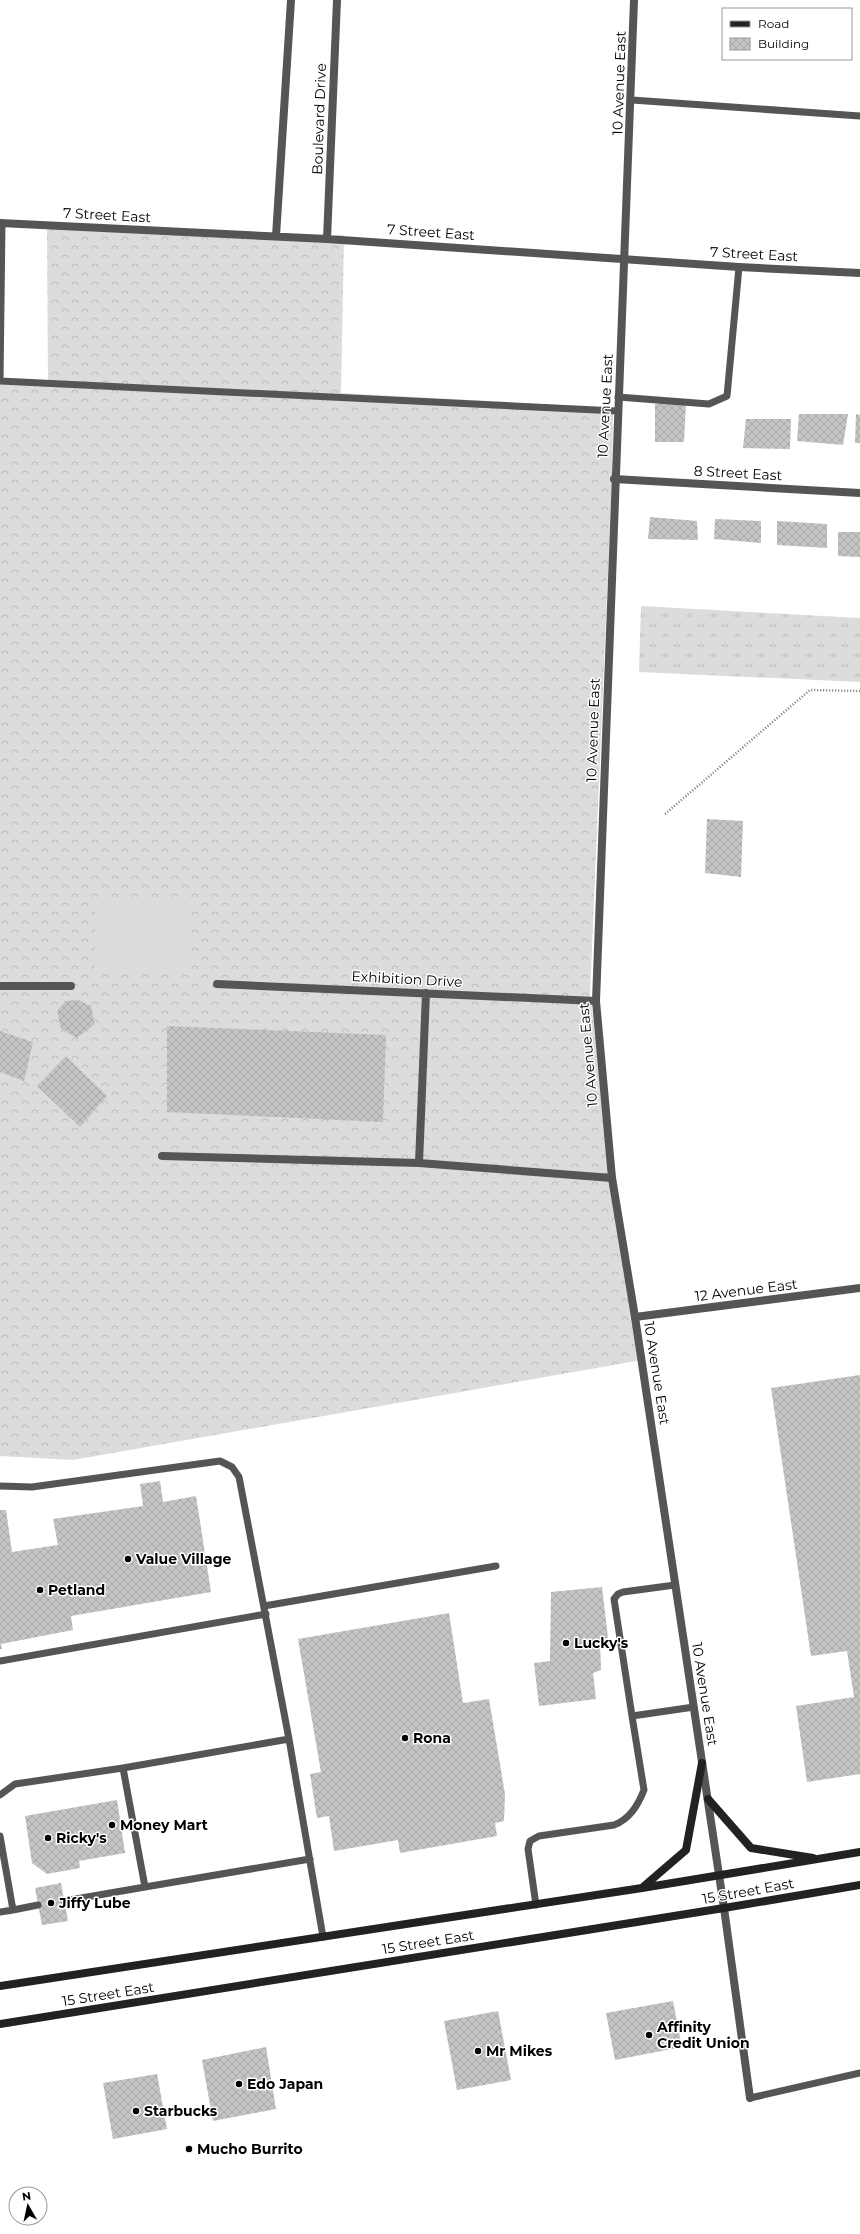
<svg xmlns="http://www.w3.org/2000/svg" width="860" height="2234" viewBox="0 0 860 2234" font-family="Montserrat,sans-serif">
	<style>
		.grass { fill: url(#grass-tufts) }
		.forest { fill: url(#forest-crowns) }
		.pitch { fill: #dcdcdc }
		.building { fill: url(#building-cross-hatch) }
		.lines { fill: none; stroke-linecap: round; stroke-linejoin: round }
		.path { stroke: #777; stroke-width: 2.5; stroke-dasharray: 1 2; stroke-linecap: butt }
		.service { stroke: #555; stroke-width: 7 }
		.minor { stroke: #555; stroke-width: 8 }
		.tertiary { stroke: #555; stroke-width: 8 }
		.secondary { stroke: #222; stroke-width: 8 }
		.poi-dot { fill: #000; stroke: #fff; stroke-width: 1.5 }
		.labels { text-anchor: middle; stroke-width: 3; stroke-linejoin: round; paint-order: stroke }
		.street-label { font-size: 14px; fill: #000; stroke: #fff }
		.poi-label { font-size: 14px; font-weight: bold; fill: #000; stroke: #fff; text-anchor: start }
	</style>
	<defs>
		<pattern id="grass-tufts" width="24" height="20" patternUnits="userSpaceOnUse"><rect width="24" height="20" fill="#dcdcdc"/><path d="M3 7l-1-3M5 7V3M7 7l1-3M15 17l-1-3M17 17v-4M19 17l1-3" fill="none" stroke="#bbb"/></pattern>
		<pattern id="forest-crowns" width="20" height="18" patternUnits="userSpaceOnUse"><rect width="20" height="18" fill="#dcdcdc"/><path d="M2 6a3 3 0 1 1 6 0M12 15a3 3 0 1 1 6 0" fill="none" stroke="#bbb"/></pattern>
		<pattern id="building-cross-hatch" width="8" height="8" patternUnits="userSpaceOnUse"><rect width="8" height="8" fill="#c4c4c4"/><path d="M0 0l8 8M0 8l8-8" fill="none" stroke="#a7a7a7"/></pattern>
	</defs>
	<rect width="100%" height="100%" fill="#fff"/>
	<path class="grass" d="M 641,606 L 860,618 L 860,682 L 639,672 Z"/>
	<path class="forest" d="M 47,223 L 321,237 L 344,235 L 341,393 L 613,408 L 612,476 L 590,996 L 642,1360 L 73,1460 L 0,1456 L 0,382 L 48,385 Z"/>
	<path class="pitch" d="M 95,900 L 188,903 L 188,975 L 95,970 Z"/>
	<path class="building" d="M 686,402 L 684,442 L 655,442 L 655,404 Z
		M 799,414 L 848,414 L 843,445 L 797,441 Z
		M 856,414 L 860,415 L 860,443 L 855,443 Z
		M 746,419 L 791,419 L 790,449 L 743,448 Z
		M 650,517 L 697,521 L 698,540 L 648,539 Z
		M 715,519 L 761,521 L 761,543 L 714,539 Z
		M 777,521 L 827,524 L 827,548 L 777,545 Z
		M 838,532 L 860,532 L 860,557 L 838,556 Z
		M 707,819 L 743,821 L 741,877 L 705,873 Z
		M 78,1000 L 91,1006 L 95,1024 L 77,1038 L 61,1029 L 57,1011 L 65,1001 Z
		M 167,1026 L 386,1035 L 383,1122 L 167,1112 Z
		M 0,1031 L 33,1042 L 24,1081 L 0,1072 Z
		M 66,1056 L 107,1096 L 80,1127 L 37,1086 Z
		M 860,1375 L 860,1774 L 807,1782 L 796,1706 L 854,1697 L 847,1651 L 811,1656 L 771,1388 Z
		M 160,1481 L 163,1502 L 196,1496 L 211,1592 L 71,1616 L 73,1630 L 1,1644 L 2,1649 L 0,1649 L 0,1510 L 6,1510 L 12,1552 L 58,1545 L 53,1519 L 143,1506 L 140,1484 Z
		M 602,1587 L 608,1638 L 600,1641 L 601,1670 L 593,1673 L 596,1699 L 539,1706 L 534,1663 L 550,1661 L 551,1592 Z
		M 449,1613 L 463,1703 L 489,1699 L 505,1794 L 504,1821 L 495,1823 L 497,1836 L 400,1853 L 398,1840 L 334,1851 L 329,1816 L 317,1818 L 310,1774 L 321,1772 L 298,1639 Z
		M 117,1800 L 125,1853 L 79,1861 L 80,1868 L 47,1874 L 32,1863 L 25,1816 Z
		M 61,1883 L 68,1921 L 42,1925 L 35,1888 Z
		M 673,2001 L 682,2047 L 615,2060 L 606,2013 Z
		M 498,2011 L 511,2080 L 457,2090 L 444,2021 Z
		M 266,2047 L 276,2109 L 213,2121 L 202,2060 Z
		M 157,2074 L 167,2129 L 113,2139 L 103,2083 Z"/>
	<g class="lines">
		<path class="path" d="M 665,814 L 810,690 L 860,691"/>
		<path class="service" d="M 632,100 L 860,116
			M 0,381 L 617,411
			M 0,381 L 2,223
			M 618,397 L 709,404 L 727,396 L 739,267
			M 0,1486 L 32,1487 L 220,1461 L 232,1467 L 239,1477 L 289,1739 L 123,1768 L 15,1784 L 0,1795
			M 264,1606 L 496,1566
			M 0,1661 L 266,1614
			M 632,1716 L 614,1599 L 618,1594 L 623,1592 L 675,1585
			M 289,1739 L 323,1937
			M 123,1768 L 145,1887 L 310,1859
			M 0,1836 L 13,1910 L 0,1912
			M 64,1901 L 145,1887
			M 536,1905 L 528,1849 L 530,1841 L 539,1836 L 614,1825 C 630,1819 638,1805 644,1790 L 632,1716 L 694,1707
			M 13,1910 L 38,1905
			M 750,2098 L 860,2073"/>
		<path class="minor" d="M 0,223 L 327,239 L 739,267 L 860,273
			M 276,236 L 291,0
			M 327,239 L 337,0
			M 614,479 L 860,493
			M 217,984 L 596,1001
			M 0,986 L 71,986
			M 162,1156 L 419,1163 L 612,1178
			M 419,1163 L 426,993
			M 635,1317 L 860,1288
			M 724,1908 L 750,2098"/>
		<path class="tertiary" d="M 634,0 L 596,1001 L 612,1178 L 635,1317 L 724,1908"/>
		<path class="secondary" d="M 708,1799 L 751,1848 L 813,1858
			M 643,1887 L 686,1850 L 702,1763
			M 0,1986 L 642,1888 L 860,1852
			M 0,2024 L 724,1908 L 860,1885"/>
	</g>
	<g class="poi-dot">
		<circle cx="128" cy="1559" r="4"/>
		<circle cx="40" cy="1590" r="4"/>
		<circle cx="566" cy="1643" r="4"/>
		<circle cx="405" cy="1738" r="4"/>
		<circle cx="112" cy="1825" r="4"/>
		<circle cx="48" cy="1838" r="4"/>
		<circle cx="51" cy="1903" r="4"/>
		<circle cx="649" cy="2035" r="4"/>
		<circle cx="478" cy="2051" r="4"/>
		<circle cx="239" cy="2084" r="4"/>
		<circle cx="136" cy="2111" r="4"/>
		<circle cx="189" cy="2149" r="4"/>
	</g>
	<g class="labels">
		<g class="street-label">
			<text transform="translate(619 83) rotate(-88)" y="5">10 Avenue East</text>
			<text transform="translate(319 119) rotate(-88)" y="5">Boulevard Drive</text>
			<text transform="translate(107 215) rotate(3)" y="5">7 Street East</text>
			<text transform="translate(431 232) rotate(4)" y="5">7 Street East</text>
			<text transform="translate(754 254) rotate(3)" y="5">7 Street East</text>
			<text transform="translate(605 406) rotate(-87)" y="5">10 Avenue East</text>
			<text transform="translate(738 473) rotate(3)" y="5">8 Street East</text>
			<text transform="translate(593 730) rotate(-88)" y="5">10 Avenue East</text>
			<text transform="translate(407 979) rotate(3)" y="5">Exhibition Drive</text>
			<text transform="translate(588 1055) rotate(-95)" y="5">10 Avenue East</text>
			<text transform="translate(746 1290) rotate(-7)" y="5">12 Avenue East</text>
			<text transform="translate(657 1373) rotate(81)" y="5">10 Avenue East</text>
			<text transform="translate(705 1694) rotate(81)" y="5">10 Avenue East</text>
			<text transform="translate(748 1891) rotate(-10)" y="5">15 Street East</text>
			<text transform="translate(428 1942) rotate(-9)" y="5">15 Street East</text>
			<text transform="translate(108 1994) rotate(-9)" y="5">15 Street East</text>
		</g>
		<g class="poi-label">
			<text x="136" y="1564">Value Village</text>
			<text x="48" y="1595">Petland</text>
			<text x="574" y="1648">Lucky's</text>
			<text x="413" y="1743">Rona</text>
			<text x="120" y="1830">Money Mart</text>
			<text x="56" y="1843">Ricky's</text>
			<text x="59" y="1908">Jiffy Lube</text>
			<text x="657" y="2032">Affinity<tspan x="657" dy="16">Credit Union</tspan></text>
			<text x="486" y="2056">Mr Mikes</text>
			<text x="247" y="2089">Edo Japan</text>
			<text x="144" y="2116">Starbucks</text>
			<text x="197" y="2154">Mucho Burrito</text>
		</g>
	</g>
	<rect x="722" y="8" width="130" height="52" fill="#ffffff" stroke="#999999"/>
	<rect x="730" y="21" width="20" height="6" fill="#222222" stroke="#999999"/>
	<text x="758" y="28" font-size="12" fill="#000000">Road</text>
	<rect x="730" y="38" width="20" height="12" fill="url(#building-cross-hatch)" stroke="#999999"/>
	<text x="758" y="48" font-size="12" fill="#000000">Building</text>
	<g transform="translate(28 2206) rotate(351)"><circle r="19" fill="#ffffff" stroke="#999999"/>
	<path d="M0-3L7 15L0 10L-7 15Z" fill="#000000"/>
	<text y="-6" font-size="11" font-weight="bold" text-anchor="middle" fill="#000000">N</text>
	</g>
</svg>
